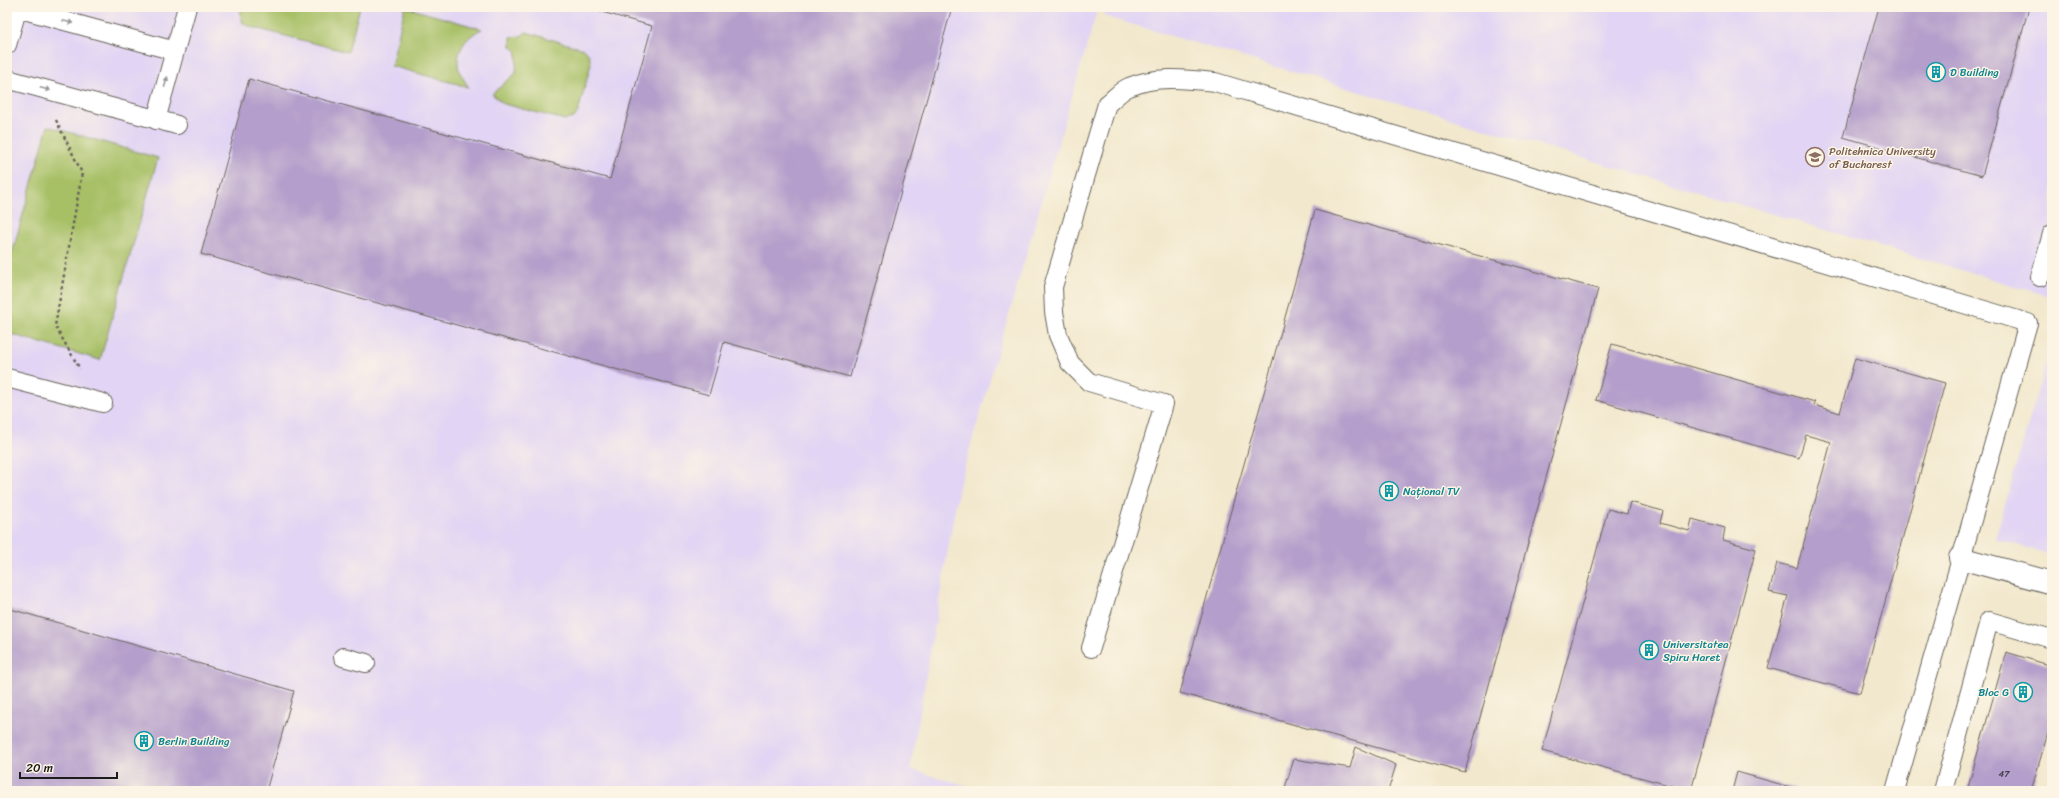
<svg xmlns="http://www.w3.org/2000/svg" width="2059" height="798" viewBox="0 0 2059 798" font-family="Sriracha,sans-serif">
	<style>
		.built { fill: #e1d4f4 }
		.green { fill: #a7c066; stroke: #626e41 }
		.building { fill: #b49ecb }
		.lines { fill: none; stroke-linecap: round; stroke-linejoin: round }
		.lane-casing { stroke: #67635a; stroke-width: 20 }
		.street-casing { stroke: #67635a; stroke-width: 24 }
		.path { stroke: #67635a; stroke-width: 2.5; stroke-dasharray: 3 3; stroke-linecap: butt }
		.lane { stroke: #fff; stroke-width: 18 }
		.street { stroke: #fff; stroke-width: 22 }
		.oneway { fill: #999 }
		.labels { text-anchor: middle; stroke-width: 3; stroke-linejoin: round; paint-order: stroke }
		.number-label { font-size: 9px; fill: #423c48 }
		.culture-label { font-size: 11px; fill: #0d838f; stroke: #fcf5e5; text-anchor: start }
		.education-label { font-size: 11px; fill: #785e54; stroke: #fcf5e5; text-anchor: start }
	</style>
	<rect width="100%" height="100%" fill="#fcf5e5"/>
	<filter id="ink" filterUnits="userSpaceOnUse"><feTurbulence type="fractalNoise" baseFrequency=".025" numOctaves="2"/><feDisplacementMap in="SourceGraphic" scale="8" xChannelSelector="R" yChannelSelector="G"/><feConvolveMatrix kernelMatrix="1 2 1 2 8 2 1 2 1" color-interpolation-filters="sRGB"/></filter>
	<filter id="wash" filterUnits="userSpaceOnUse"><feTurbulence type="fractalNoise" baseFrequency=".012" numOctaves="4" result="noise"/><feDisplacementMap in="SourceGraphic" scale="16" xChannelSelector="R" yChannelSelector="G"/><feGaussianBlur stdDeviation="0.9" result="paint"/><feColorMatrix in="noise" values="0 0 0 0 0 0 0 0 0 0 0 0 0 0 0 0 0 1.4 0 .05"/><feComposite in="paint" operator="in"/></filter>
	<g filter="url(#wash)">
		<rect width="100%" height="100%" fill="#f2e8cd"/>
		<path class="built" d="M 7,7 L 1098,7 L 959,486 L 910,769 L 982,791 L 7,791 Z
			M 1107,7 L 2052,7 L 2052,297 L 1104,16 Z
			M 2052,341 L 2052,555 L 1995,539 Z"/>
		<path class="green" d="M 242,7 L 360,7 L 348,52 L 251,27 L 243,23 L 240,13 Z
			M 405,7 L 482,29 C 469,35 457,48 458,64 C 458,72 465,80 468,87 L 391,66 Z
			M 526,32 L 584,49 L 589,55 L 591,64 L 578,112 L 574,118 L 565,120 L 504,104 L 492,94 L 516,73 L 517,52 L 511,46 L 511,37 L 521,36 Z
			M 48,126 L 158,158 L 100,360 L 7,333 L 7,271 Z"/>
		<g id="blocks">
			<path class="building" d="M 584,7 L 952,7 L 850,377 L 724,342 L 709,395 L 201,254 L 249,79 L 610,179 L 652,26 Z
				M 1879,7 L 2029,7 L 1982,176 L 1843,137 Z
				M 1315,210 L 1598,289 L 1465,772 L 1180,693 Z
				M 1612,344 L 1815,402 L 1814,405 L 1840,413 L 1855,358 L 1945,383 L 1860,693 L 1768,668 L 1788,596 L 1769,592 L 1777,563 L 1797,568 L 1831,442 L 1806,435 L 1799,458 L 1596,400 Z
				M 1630,502 L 1663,511 L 1660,523 L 1689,531 L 1692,519 L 1725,528 L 1723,540 L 1756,549 L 1691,791 L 1542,751 L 1608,509 L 1627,514 Z
				M 7,608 L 294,691 L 266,791 L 7,791 Z
				M 2006,652 L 2052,666 L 2052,719 L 2031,791 L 1967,791 Z
				M 1356,747 L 1396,765 L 1388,791 L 1284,791 L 1294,759 L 1350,768 Z
				M 1737,772 L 1804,791 L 1732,791 Z"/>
		</g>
	</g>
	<g filter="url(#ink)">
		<use href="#blocks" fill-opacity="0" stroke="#67635a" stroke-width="1"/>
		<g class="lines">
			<g class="lane-casing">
				<path id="lane" d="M 17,8 L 175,51
					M 7,45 L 18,7
					M 7,79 L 177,125
					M 156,120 L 187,7
					M 2040,277 L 2052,234
					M 7,378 L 103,403
					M 1091,648 L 1164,404 L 1089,382 L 1070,363 L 1058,335 L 1054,312 L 1053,287 L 1107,104 C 1114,99 1121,90 1129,87 C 1156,75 1187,79 1215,82 L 2028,323 L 1895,791
					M 343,657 L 366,663
					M 1943,791 L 1989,621 L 2052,639"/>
			</g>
			<g class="street-casing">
				<path id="street" d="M 1960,558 L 2052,583"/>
			</g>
			<path class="path" d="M 56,120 L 82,173 L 55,326 L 80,369"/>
			<use href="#lane" class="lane"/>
			<use href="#street" class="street"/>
		</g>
		<defs><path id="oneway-solid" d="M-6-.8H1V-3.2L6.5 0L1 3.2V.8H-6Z"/></defs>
		<g class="oneway">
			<use href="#oneway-solid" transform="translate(68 22) rotate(15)"/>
			<use href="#oneway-solid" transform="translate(166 82) rotate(-74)"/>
			<use href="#oneway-solid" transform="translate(45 89) rotate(15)"/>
		</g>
	</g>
	<defs>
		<g id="building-ring" transform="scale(1)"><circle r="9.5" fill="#fcf5e5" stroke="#0f9aa8" stroke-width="1.5"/><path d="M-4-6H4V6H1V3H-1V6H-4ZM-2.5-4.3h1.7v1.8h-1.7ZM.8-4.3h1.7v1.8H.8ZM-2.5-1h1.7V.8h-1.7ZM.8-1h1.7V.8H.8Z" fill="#0f9aa8"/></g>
		<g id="university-ring" transform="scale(1)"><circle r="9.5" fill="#fcf5e5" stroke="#8d6e63" stroke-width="1.5"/><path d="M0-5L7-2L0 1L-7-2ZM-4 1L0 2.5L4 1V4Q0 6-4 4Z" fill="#8d6e63"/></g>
	</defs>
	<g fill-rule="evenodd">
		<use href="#building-ring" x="1936" y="72"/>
		<use href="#university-ring" x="1815" y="157"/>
		<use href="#building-ring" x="1389" y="491"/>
		<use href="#building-ring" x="1649" y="650"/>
		<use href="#building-ring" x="2023" y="692"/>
		<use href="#building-ring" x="144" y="741"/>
	</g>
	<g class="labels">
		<g class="number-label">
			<text x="2004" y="777">47</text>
		</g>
		<g class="culture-label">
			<text x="1950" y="76">D Building</text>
			<text x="1403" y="495">Național TV</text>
			<text x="1663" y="648">Universitatea<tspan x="1663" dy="13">Spiru Haret</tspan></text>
			<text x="2009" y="696" text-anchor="end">Bloc G</text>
			<text x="158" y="745">Berlin Building</text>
		</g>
		<g class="education-label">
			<text x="1829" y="155">Politehnica University<tspan x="1829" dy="13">of Bucharest</tspan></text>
		</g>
	</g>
	<rect width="2059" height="798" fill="none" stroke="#fcf5e5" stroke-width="24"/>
	<path d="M20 772v6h97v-6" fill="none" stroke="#1c1c1c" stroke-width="2"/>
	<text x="26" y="772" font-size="12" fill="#1c1c1c" stroke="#fcf5e5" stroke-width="3" paint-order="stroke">20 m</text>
</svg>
